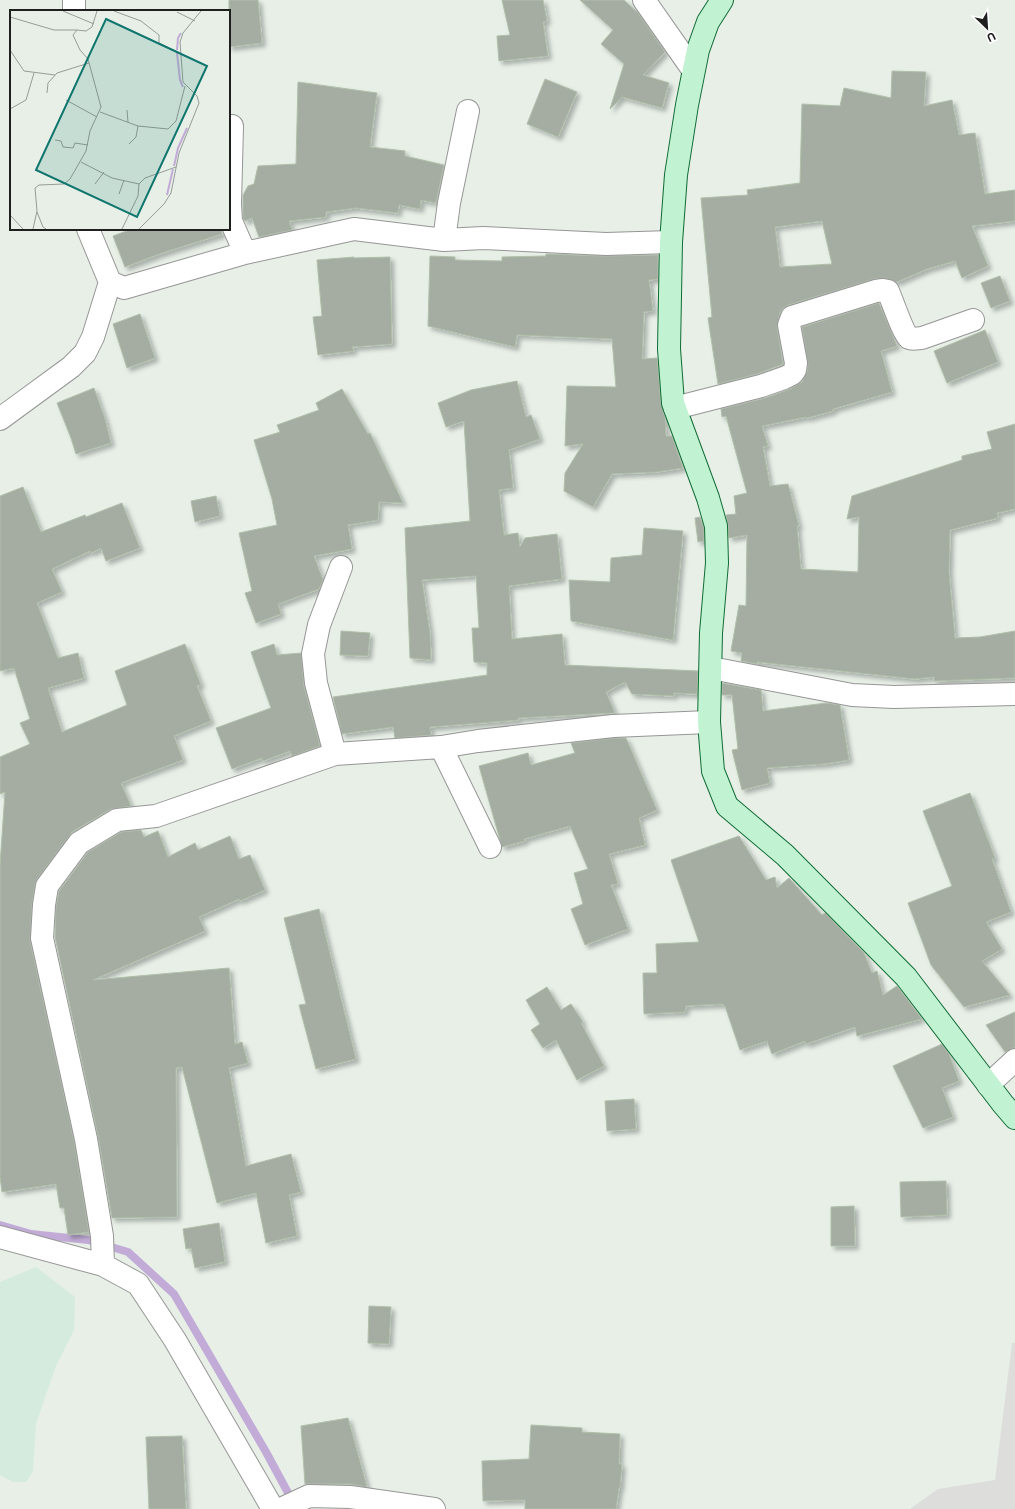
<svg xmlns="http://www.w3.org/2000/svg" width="1015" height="1509" viewBox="0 0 1015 1509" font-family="Inter,sans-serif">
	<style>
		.residential { fill: #dddddc }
		.farmland { fill: #d4ebdd }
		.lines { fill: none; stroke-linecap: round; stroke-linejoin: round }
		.stream { stroke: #c2acd7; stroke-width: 8 }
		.building { fill: #a5ada2; stroke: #b0bfaa; fill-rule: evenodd; filter: url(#shadow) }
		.street-casing { stroke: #969696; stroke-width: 24 }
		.secondary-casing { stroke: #116b35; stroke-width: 24 }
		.street { stroke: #fff; stroke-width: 22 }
		.secondary { stroke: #c1f3d2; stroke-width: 22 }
		.inset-river { fill: none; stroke: #c2acd7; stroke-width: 2 }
		.inset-road { fill: none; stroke: #979c97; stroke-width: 1 }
		.view { fill: #0f766e; fill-opacity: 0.15; stroke: #0f766e; stroke-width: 2 }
		.inset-edge { fill: none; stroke: #1f1f1f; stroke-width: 2 }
	</style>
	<defs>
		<filter id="shadow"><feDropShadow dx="3.5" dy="3.5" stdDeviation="2" flood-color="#0004"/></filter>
	</defs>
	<rect width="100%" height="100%" fill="#e7efe7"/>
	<path class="residential" d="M 1012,1343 L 1015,1343 L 1015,1509 L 910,1509 L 938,1489 L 995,1480 Z"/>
	<path class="farmland" d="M 36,1267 L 75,1297 L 74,1330 L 55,1368 L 36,1424 L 33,1471 L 26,1482 L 13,1482 L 0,1475 L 0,1282 Z"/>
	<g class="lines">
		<path class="stream" d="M 0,1225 L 31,1234 L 88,1240 L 128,1252 L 174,1294 L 266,1452 L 293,1502"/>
	</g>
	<path class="building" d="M 229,0 L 258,0 L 262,43 L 229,47 Z
		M 502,0 L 543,0 L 547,21 L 543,22 L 548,56 L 499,61 L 497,36 L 510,35 Z
		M 580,0 L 624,0 L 638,13 L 665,52 L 643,75 L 669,83 L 662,108 L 622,97 L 610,109 L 624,64 L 601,44 L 613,30 Z
		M 892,71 L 926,72 L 924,106 L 952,100 L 959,135 L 975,133 L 985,194 L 1015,190 L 1015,221 L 972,226 L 988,266 L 962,278 L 955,261 L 927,269 L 897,282 L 885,278 L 874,279 L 788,305 L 783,308 L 780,312 L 777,327 L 783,364 L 757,374 L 718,384 L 708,318 L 712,317 L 701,198 L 748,195 L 747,190 L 800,183 L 802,104 L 840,106 L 844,88 L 891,98 ZM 822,221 L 832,264 L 780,267 L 775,227 Z
		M 545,79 L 577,92 L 558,137 L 527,124 Z
		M 298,82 L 377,93 L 370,147 L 405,151 L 405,156 L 444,165 L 436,203 L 421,200 L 420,209 L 399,205 L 398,213 L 356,208 L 326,212 L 326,217 L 289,221 L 292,230 L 259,237 L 252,218 L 245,221 L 243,218 L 243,195 L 248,186 L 254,184 L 258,166 L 296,164 Z
		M 132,229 L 221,229 L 222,234 L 162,253 L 125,267 L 113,236 Z
		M 546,254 L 605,256 L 658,255 L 658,279 L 649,280 L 653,311 L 644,312 L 642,359 L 657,358 L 661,404 L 665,417 L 666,436 L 672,436 L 683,468 L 657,472 L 612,474 L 593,507 L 564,491 L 565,473 L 583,444 L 565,446 L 567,386 L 616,387 L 612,339 L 517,335 L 515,347 L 428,326 L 430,256 L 455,257 L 455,260 L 502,261 L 502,257 L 546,256 Z
		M 354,257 L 354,258 L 390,257 L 392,344 L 352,347 L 354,351 L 318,355 L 313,317 L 322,316 L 317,260 Z
		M 1000,276 L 1010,301 L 991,308 L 981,283 Z
		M 879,303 L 897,346 L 881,351 L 892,392 L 833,409 L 833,411 L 807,418 L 806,417 L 762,426 L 768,446 L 763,447 L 770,486 L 788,484 L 799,526 L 797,526 L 801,569 L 858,572 L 859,517 L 847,519 L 852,496 L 962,460 L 962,456 L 992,449 L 987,432 L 1015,424 L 1015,509 L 997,513 L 998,518 L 950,530 L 949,572 L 955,638 L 980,637 L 1015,631 L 1015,678 L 934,681 L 934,677 L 915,679 L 757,662 L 758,664 L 741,661 L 742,653 L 731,651 L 739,605 L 746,606 L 747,535 L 729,538 L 728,525 L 726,515 L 736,514 L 734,496 L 747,493 L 726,416 L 722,417 L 721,409 L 765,398 L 790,389 L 802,382 L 807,372 L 808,365 L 802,327 Z
		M 140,314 L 155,358 L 127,368 L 113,324 Z
		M 985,330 L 998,362 L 947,383 L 934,351 Z
		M 517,381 L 526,417 L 531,415 L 540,439 L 509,450 L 513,488 L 499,490 L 504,535 L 518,533 L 520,547 L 525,538 L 557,534 L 562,579 L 509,586 L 512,639 L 562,634 L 565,665 L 698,671 L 697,694 L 674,693 L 674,696 L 632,694 L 625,682 L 606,692 L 615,713 L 518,718 L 519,720 L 430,727 L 431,735 L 395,738 L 393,727 L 342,734 L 333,697 L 487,675 L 487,663 L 474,662 L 472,628 L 479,628 L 476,576 L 422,580 L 430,633 L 431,660 L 410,658 L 405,528 L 470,521 L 464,421 L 446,427 L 438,403 L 471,390 Z
		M 94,388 L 105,419 L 111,443 L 76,454 L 71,438 L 57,403 Z
		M 342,389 L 368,434 L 370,433 L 403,503 L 379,502 L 378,520 L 348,525 L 352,549 L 314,556 L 323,580 L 319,589 L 278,604 L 281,614 L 256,623 L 245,593 L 252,591 L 239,533 L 277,525 L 272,499 L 254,440 L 280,432 L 277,425 L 319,410 L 316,403 Z
		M 23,487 L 41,532 L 85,515 L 86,517 L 122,503 L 140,548 L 106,561 L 101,548 L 91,553 L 90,551 L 52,569 L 62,592 L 37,603 L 58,658 L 78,653 L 84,678 L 48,688 L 62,732 L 127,705 L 115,671 L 185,644 L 201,685 L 197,686 L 211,721 L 174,736 L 183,760 L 121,783 L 131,806 L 111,809 L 72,832 L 37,879 L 35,884 L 32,904 L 30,941 L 74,1141 L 89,1232 L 68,1235 L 64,1208 L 60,1208 L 56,1184 L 2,1192 L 0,1177 L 0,865 L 5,792 L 0,794 L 0,757 L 30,744 L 20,723 L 30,719 L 14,668 L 0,671 L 0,496 Z
		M 216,496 L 220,516 L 195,522 L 191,501 Z
		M 700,517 L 704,528 L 704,541 L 698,542 L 695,518 Z
		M 644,528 L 683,531 L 673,640 L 571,621 L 569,580 L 610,582 L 611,558 L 642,555 Z
		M 341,631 L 370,633 L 368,656 L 340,655 Z
		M 274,644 L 277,655 L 301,653 L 304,686 L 320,746 L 292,756 L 290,751 L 263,761 L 262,758 L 232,769 L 216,728 L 271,708 L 251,652 Z
		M 722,683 L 761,690 L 763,711 L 826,703 L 840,705 L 849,760 L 824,764 L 767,768 L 770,783 L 742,790 L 732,750 L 738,749 L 732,695 L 722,695 Z
		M 614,738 L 626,738 L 657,810 L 639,818 L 645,845 L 609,854 L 618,884 L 611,885 L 628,929 L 585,945 L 571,909 L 583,904 L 574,873 L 588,869 L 570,826 L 524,839 L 525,841 L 502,847 L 479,766 L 528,753 L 531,765 L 575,753 L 571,743 Z
		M 970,793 L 995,858 L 992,859 L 1011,912 L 986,922 L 1002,949 L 982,961 L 1010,995 L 964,1007 L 931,965 L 908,903 L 952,886 L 923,811 Z
		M 141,830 L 144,837 L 158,831 L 168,857 L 195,843 L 198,850 L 230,836 L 239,859 L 250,855 L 265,890 L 240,901 L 239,899 L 199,917 L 205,931 L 93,980 L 229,968 L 235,1044 L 242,1042 L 248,1063 L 229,1068 L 246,1166 L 291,1154 L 301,1192 L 289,1195 L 297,1236 L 266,1243 L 256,1193 L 217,1203 L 182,1067 L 176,1068 L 177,1217 L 112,1218 L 98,1136 L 55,937 L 56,906 L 59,891 L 88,852 L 121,832 Z
		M 739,836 L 766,880 L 775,877 L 777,888 L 789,878 L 822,915 L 825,913 L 864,953 L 872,973 L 877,971 L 883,995 L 897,986 L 922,1019 L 857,1036 L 855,1027 L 806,1044 L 805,1041 L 772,1054 L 767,1041 L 740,1050 L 725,1006 L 723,1006 L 723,1004 L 686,1006 L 685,1012 L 644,1014 L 643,973 L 657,973 L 656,944 L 699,942 L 671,860 Z
		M 319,909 L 356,1059 L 316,1069 L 299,1005 L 306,1004 L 284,918 Z
		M 547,987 L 561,1010 L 571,1004 L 583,1022 L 581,1023 L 604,1066 L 577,1080 L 556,1040 L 543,1048 L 531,1030 L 540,1024 L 526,1000 Z
		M 1015,1012 L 1015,1048 L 1012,1048 L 1005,1052 L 986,1025 Z
		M 942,1044 L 949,1054 L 959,1081 L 942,1088 L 953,1117 L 923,1128 L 893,1066 Z
		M 634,1099 L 636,1129 L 607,1131 L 605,1101 Z
		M 946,1181 L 947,1215 L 901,1217 L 900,1182 Z
		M 854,1206 L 855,1246 L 831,1246 L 831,1207 Z
		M 219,1223 L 225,1262 L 195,1268 L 191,1248 L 186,1249 L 183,1229 Z
		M 369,1306 L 391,1307 L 389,1344 L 368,1343 Z
		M 348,1418 L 367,1487 L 350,1484 L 305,1484 L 301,1426 Z
		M 531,1425 L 582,1428 L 582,1432 L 620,1434 L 619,1464 L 622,1464 L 620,1488 L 619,1488 L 616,1509 L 525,1509 L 525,1500 L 483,1501 L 482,1461 L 529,1459 Z
		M 182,1436 L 186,1509 L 149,1509 L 146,1437 Z"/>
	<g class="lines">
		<g class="street-casing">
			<path id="street" d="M 644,0 L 693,70
				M 74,11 L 74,0
				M 232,126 L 230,204 L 231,221 L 245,253
				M 88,229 L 110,282 L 124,288 L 245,253 L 354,229 L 444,240 L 483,238 L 606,244 L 671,242
				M 444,240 L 449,203 L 468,111
				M 675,408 L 761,386 L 784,378 L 792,374 L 795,370 L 796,363 L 789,325 L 792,317 L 876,291 L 883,290 L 888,291 C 892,300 903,333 909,338 C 913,340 918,338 922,338 L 973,320
				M 0,419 L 71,367 L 85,353 L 93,337 L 110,282
				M 711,668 L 852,695 L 894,697 L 1015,694
				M 441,747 L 490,847
				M 335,754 L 316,683 L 313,654 L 319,625 L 341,567
				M 988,1085 L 1015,1060
				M 0,1237 L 103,1265 L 138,1284 L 175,1340 L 273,1509
				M 103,1265 L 102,1236 L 86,1139 L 42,938 L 44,905 L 47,886 L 79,843 L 117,820 L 156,816 L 335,754 L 441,747 L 478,741 L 613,726 L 709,722
				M 281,1509 L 309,1496 L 350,1497 L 434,1509"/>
		</g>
		<g class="secondary-casing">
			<path id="secondary" d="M 722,0 L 708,22 L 698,50 L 687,105 L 676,175 L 671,242 L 669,349 L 673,403 L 708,498 L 716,526 L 717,563 L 711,633 L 709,722 L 713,771 L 727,806 L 785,855 L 906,977 L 1003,1104 L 1015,1118"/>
		</g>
		<use href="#street" class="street"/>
		<use href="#secondary" class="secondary"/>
	</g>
	<g transform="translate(10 10)">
		<rect width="220" height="220" fill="#e7efe7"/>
		<path class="inset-river" d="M 167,40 L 168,28 L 171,23M 167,43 L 170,70 L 173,77M 164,156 L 168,138 L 177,118M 157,185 L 163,159"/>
		<path class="inset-road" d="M 53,1 L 84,14M 104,1 L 131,11 L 149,25 L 149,33 L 170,43M 167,2 L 185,11M 0,7 L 44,20 L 67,20M 0,40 L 14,61 L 45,65M 37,83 L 38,73 L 47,63 L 79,53M 56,90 L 87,107M 0,99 L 16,90 L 24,63M 117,100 L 118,112M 90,102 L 128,116 L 158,119 L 166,111 L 175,76M 45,130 L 51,131 L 53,137 L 63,138 L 65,133 L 78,135M 119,134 L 126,127 L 128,116M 71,152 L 102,168 L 129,174 L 128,186 L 112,219M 85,174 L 94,162M 129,174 L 135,168 L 166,157M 109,184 L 114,170M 27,202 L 33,217 L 36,219M 0,205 L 13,219M 23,219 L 27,201 L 25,178 L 29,175 L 54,174 L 60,169 L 76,141 L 80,121 L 91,97 L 78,49 L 70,40 L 63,25 L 67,20 L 76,21 L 82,17 L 87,1M 129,219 L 154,194 L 161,183 L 169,143 L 189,93 L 187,86 L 173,72 L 170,32 L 173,23 L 191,1"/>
		<path class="view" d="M 96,9 L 197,56 L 127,207 L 26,160 Z"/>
		<rect width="220" height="220" class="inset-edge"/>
	</g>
	<g transform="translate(987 28) rotate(155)" stroke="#ffffff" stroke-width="3" paint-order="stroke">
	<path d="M0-3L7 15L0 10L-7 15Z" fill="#1f1f1f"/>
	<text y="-6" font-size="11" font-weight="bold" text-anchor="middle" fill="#1f1f1f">U</text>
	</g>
</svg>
